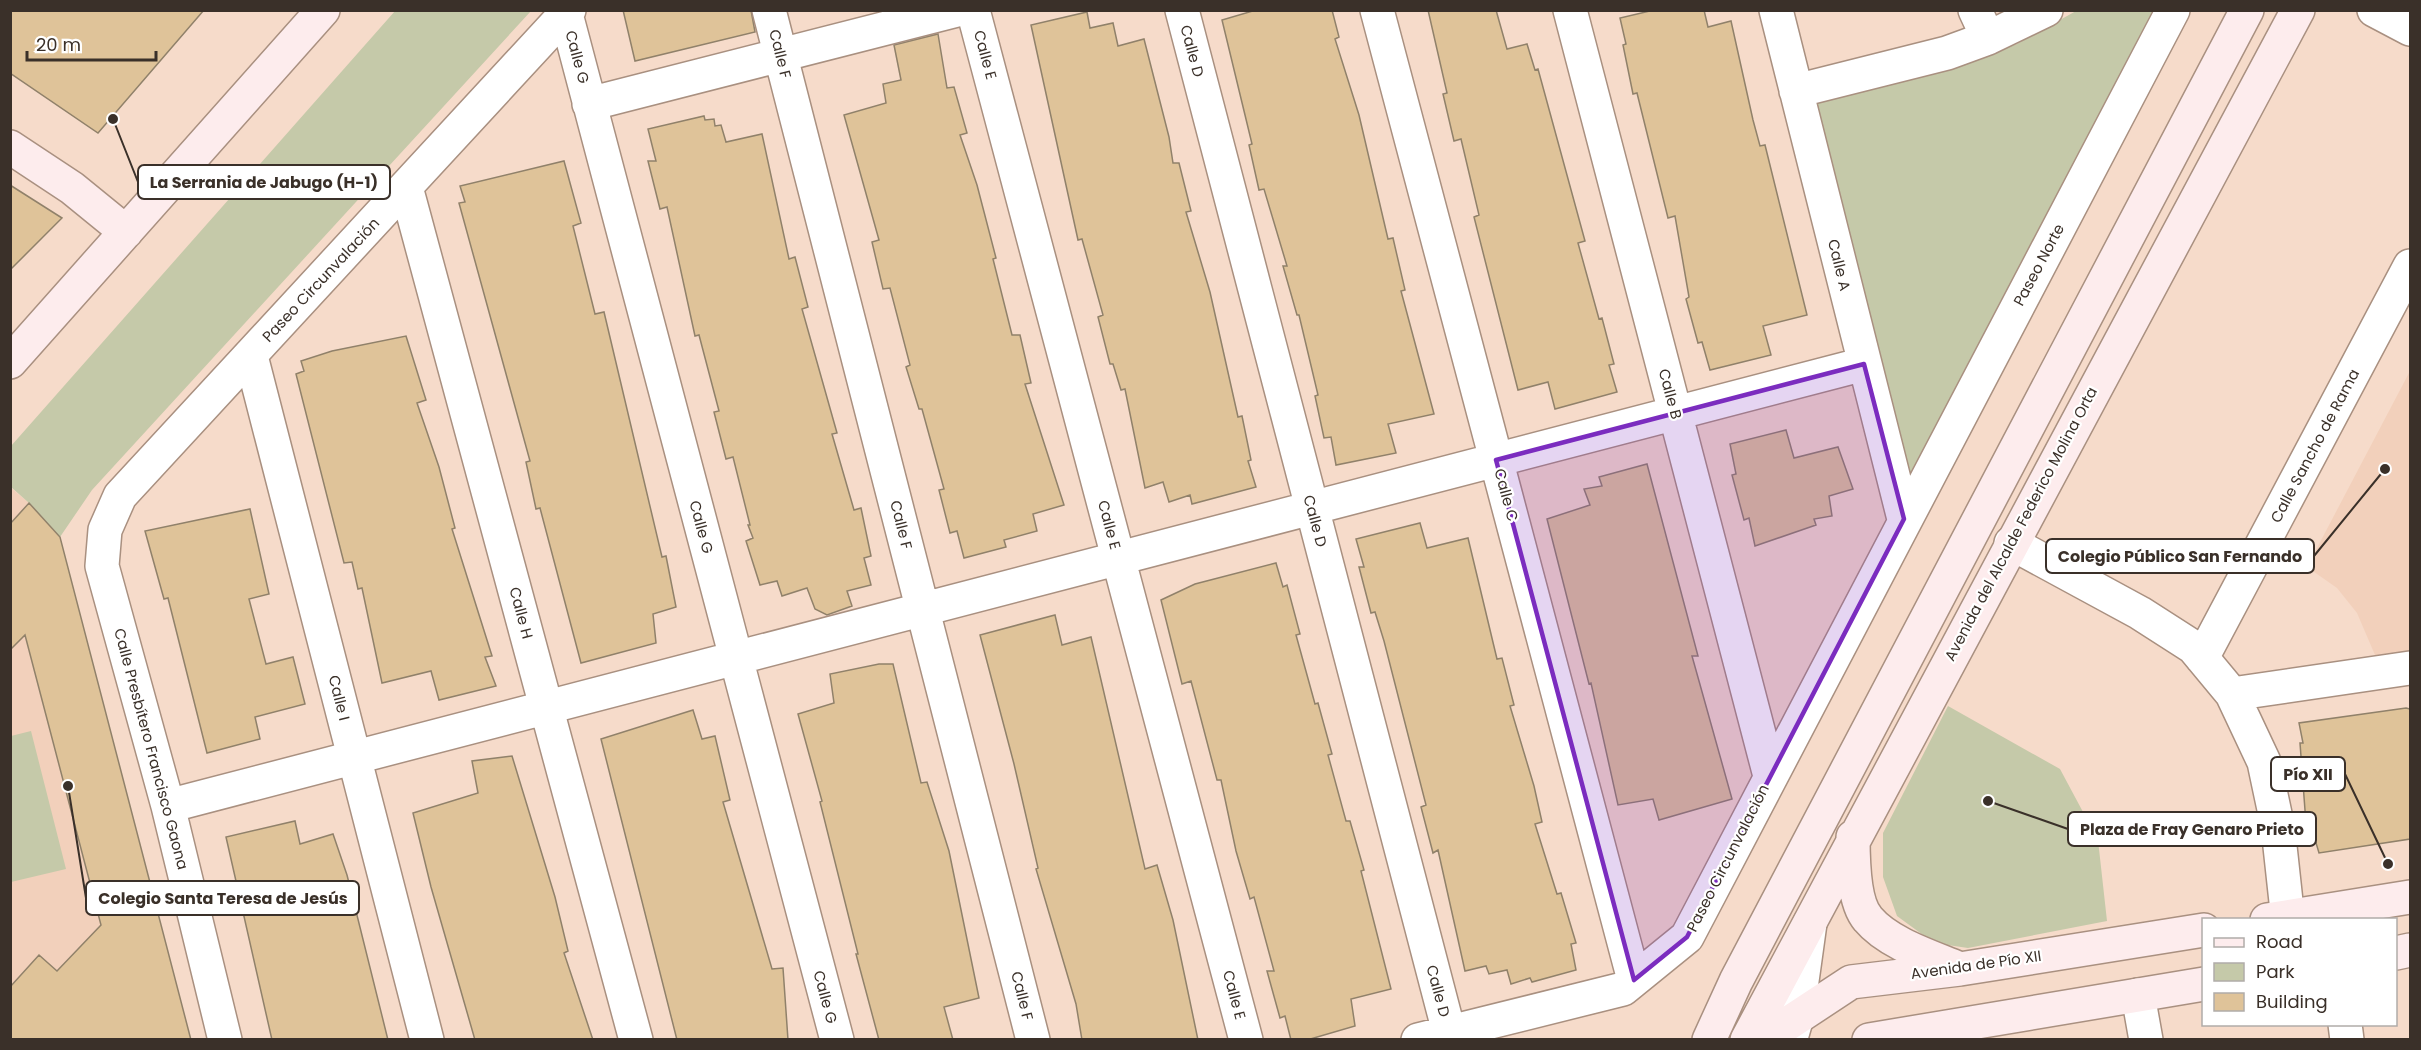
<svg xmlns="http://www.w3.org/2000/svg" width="2421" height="1050" viewBox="0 0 2421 1050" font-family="Poppins,sans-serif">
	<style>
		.built { fill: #f2d0bb }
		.green { fill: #c5c9a9 }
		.building { fill: #dfc399; stroke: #90816a; stroke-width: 1.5 }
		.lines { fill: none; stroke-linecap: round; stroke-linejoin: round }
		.street-casing { stroke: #a99080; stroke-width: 36 }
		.secondary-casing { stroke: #a99080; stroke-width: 36 }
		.street { stroke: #fff; stroke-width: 33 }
		.secondary { stroke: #fdeced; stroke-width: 33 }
		.marked { fill: #7b2cbf; fill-opacity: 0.2; stroke: #7b2cbf; stroke-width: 4.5; stroke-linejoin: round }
		.labels { text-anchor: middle; stroke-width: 4.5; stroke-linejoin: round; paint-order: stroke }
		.street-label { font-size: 15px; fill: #3a3029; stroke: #fff }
		.leader { fill: none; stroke: #3a3029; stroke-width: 2 }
		.callout-dot { fill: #3a3029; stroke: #fff; stroke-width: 2 }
		.callout { fill: #fff; stroke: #3a3029; stroke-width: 2 }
		.callout-label { font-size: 16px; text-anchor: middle; font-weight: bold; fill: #3a3029 }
	</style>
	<rect width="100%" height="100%" fill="#f6dbca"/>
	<path class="built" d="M 2410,371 L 2410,657 L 2378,662 L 2357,613 L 2337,588 L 2307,567 Z
		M 10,487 L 29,503 L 60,537 L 190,1039 L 11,1039 Z"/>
	<path class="green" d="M 395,11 L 531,11 L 92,490 L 60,537 L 29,503 L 11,487 L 11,446 Z
		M 2076,11 L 2159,11 L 1909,484 L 1813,100 L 1957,64 L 2017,44 Z
		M 1948,706 L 2060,769 L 2098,840 L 2107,921 L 1968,948 L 1934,943 L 1897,916 L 1883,877 L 1883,833 Z
		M 31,731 L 66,869 L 11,882 L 11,736 Z"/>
	<path class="building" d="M 10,10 L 204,10 L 98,133 L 10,73 Z
		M 623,10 L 751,10 L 755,32 L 635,61 Z
		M 1256,10 L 1332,10 L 1339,37 L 1335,39 L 1359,115 L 1388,239 L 1393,238 L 1405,290 L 1401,291 L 1434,414 L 1388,424 L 1396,453 L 1336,465 L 1331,437 L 1324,438 L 1315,396 L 1318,395 L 1299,315 L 1297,315 L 1283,266 L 1287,266 L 1264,189 L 1259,190 L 1249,145 L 1252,144 L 1245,115 L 1222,20 Z
		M 1428,10 L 1496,10 L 1507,49 L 1527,44 L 1535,70 L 1538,69 L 1585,241 L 1578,243 L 1599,319 L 1602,318 L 1614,364 L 1609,365 L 1617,392 L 1555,409 L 1548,382 L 1518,390 L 1474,217 L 1479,215 L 1461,139 L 1454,141 L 1443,94 L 1447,93 Z
		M 1654,10 L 1704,10 L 1708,27 L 1731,21 L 1753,120 L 1760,146 L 1765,145 L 1807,315 L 1763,326 L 1771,355 L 1710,370 L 1702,342 L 1698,343 L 1686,299 L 1689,297 L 1675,216 L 1668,218 L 1637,93 L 1633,94 L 1623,45 L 1626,44 L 1620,18 Z
		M 1087,12 L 1090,28 L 1113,23 L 1118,46 L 1144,39 L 1169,137 L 1173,163 L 1179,163 L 1191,211 L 1186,212 L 1210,292 L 1238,417 L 1242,416 L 1251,460 L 1248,461 L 1256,487 L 1192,504 L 1190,495 L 1169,502 L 1163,482 L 1145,488 L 1125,389 L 1121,390 L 1113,364 L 1110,364 L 1098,317 L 1103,315 L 1082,239 L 1078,240 L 1031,25 Z
		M 938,34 L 947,88 L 954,87 L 967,133 L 960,135 L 977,185 L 996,258 L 993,259 L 1012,335 L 1020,335 L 1031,383 L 1025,384 L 1064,505 L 1033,514 L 1037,531 L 1004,540 L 1006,547 L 964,558 L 957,531 L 950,533 L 939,490 L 944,489 L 922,409 L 919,409 L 906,367 L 910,365 L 890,288 L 883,289 L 872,242 L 879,240 L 844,115 L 886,103 L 883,84 L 901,80 L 894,45 Z
		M 704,116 L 705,120 L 714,119 L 715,126 L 721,125 L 726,142 L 762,134 L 789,259 L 795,257 L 808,307 L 802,309 L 837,433 L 832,434 L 854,510 L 861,508 L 871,556 L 864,558 L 871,585 L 847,591 L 852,606 L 827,615 L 815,609 L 807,588 L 782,596 L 777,581 L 760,585 L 746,541 L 753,538 L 748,525 L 750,525 L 733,457 L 726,459 L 714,412 L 719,411 L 699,335 L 695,336 L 667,207 L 660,209 L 648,161 L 656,161 L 648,129 Z
		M 564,161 L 581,223 L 573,226 L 595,314 L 604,312 L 662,557 L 666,556 L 676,607 L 653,614 L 656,643 L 581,663 L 540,508 L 536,509 L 526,462 L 530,461 L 459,203 L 465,202 L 460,186 Z
		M 10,185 L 62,218 L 10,270 Z
		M 406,336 L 426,400 L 417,403 L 439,467 L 455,528 L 452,529 L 492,656 L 485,657 L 496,686 L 439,700 L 431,671 L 382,683 L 362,588 L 358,589 L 352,562 L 344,563 L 296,374 L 304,371 L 301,361 L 332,351 Z
		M 1786,430 L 1794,458 L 1838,447 L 1853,489 L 1829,496 L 1832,516 L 1814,519 L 1816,525 L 1755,546 L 1749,518 L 1744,520 L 1732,475 L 1736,474 L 1730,444 Z
		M 1647,464 L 1698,656 L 1692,656 L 1732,799 L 1659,820 L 1653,799 L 1618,805 L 1591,683 L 1589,684 L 1547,519 L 1590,505 L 1584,489 L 1602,486 L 1599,477 Z
		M 29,503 L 60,537 L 191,1040 L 10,1040 L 10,987 L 39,955 L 57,971 L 101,925 L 25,635 L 10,650 L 10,524 Z
		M 250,509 L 269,594 L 249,599 L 266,664 L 293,657 L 305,704 L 255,717 L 260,739 L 207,753 L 168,598 L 164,599 L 145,531 Z
		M 1420,523 L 1427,548 L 1468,538 L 1497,659 L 1502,658 L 1514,705 L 1510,706 L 1534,786 L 1542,822 L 1535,824 L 1557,894 L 1561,893 L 1576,943 L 1571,944 L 1576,970 L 1532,982 L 1530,978 L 1511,984 L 1507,970 L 1489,974 L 1486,966 L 1465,971 L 1438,850 L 1433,853 L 1421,807 L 1426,805 L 1384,641 L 1375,612 L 1371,613 L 1359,567 L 1364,567 L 1356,539 Z
		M 1276,563 L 1283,587 L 1287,585 L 1300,634 L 1296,635 L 1315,704 L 1318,703 L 1332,754 L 1328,755 L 1346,821 L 1350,821 L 1364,870 L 1361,871 L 1391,989 L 1351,999 L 1355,1026 L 1307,1040 L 1291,1040 L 1285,1016 L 1280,1018 L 1267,971 L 1274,971 L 1254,897 L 1250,899 L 1236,851 L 1221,780 L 1217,780 L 1191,681 L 1182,684 L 1161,600 L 1195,584 Z
		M 1055,615 L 1062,645 L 1091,637 L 1145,869 L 1157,865 L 1173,920 L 1198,1040 L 1082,1040 L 1076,1004 L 1036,869 L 1038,868 L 1014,764 L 980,635 Z
		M 879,664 L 893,664 L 921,783 L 927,782 L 949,851 L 979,998 L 944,1007 L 953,1040 L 879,1040 L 856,954 L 858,954 L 820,802 L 822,801 L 798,714 L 834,703 L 830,674 Z
		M 2406,708 L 2410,709 L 2410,839 L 2319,853 L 2314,836 L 2307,837 L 2300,743 L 2303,743 L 2299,723 Z
		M 693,710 L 702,739 L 715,736 L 730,800 L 723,802 L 772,969 L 783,968 L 788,1040 L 677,1040 L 601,739 Z
		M 512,756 L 555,897 L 568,951 L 564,953 L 593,1040 L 475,1040 L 431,887 L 413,813 L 478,793 L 472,761 Z
		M 295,821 L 300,844 L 333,834 L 347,875 L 388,1040 L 272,1040 L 226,837 Z"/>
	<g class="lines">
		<g class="street-casing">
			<path id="street" d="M 769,10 L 1033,1040
				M 973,10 L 1246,1040
				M 1182,10 L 1449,1032
				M 1377,10 L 1634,980
				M 1570,10 L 1770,776
				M 1776,10 L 1904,519
				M 1975,10 L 1988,38
				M 2374,10 L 2410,29
				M 566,14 L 837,1040
				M 1796,91 L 1947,53 L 1988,38 L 2046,10
				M 589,104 L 957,10
				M 406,187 L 636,1040
				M 251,356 L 427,1040
				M 2011,543 L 2140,613 L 2193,647 L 2232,694 L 2264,762 L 2278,828 L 2288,920
				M 2202,658 L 2410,266
				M 2232,694 L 2410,668
				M 168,806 L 1864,364
				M 2138,995 L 2146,1040
				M 2345,1024 L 2347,1040
				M 1791,1038 L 1797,1017 L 1810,923
				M 225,1040 L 168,806 L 102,566 L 105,530 L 120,496 L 569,10
				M 1418,1040 L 1623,989 L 1687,937 L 2173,10"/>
		</g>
		<g class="secondary-casing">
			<path id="secondary" d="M 10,147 L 72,188 L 126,232
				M 10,362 L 323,10
				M 1853,837 C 1853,859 1853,902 1868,919 C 1888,943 1929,956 1958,968
				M 2267,920 L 2410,897
				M 2396,953 L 2410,950
				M 1709,1040 L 1736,981 L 2247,10
				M 1747,1040 L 2298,10
				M 1763,1040 L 1851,982 L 1960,969 L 2204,930
				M 1869,1040 L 2204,984"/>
		</g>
		<use href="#street" class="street"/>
		<use href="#secondary" class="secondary"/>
	</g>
	<path class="marked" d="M 1864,364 L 1904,519 L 1687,937 L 1634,980 L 1496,460 Z"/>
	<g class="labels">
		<g class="street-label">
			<text transform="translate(1192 51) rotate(75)" y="5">Calle D</text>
			<text transform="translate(780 54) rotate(76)" y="5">Calle F</text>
			<text transform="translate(985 55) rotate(75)" y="5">Calle E</text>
			<text transform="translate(577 57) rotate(75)" y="5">Calle G</text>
			<text transform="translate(1839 265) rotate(76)" y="5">Calle A</text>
			<text transform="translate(2039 265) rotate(-62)" y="5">Paseo Norte</text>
			<text transform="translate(321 280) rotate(-47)" y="5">Paseo Circunvalación</text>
			<text transform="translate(1670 394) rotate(75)" y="5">Calle B</text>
			<text transform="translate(2315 446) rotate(-62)" y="5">Calle Sancho de Rama</text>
			<text transform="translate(1506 495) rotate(75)" y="5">Calle C</text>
			<text transform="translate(1315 521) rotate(75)" y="5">Calle D</text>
			<text transform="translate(2021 524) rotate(-62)" y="5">Avenida del Alcalde Federico Molina Orta</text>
			<text transform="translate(901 525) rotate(76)" y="5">Calle F</text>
			<text transform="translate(1109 525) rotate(75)" y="5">Calle E</text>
			<text transform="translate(701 527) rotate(75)" y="5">Calle G</text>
			<text transform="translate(521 613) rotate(75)" y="5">Calle H</text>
			<text transform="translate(339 698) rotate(76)" y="5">Calle I</text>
			<text transform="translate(151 749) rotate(75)" y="5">Calle Presbítero Francisco Gaona</text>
			<text transform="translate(1728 858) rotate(-63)" y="5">Paseo Circunvalación</text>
			<text transform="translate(1976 965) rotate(-8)" y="5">Avenida de Pío XII</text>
			<text transform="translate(1438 991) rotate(75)" y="5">Calle D</text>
			<text transform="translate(1234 995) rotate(75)" y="5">Calle E</text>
			<text transform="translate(1022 996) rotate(76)" y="5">Calle F</text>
			<text transform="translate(825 997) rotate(75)" y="5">Calle G</text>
		</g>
	</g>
	<path class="leader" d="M113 119L138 182M2385 469L2314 556M2388 864L2345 774M1988 801L2068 829M68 786L86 898"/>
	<g class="callout-dot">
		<circle cx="113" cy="119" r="6"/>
		<circle cx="2385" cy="469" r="6"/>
		<circle cx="2388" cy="864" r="6"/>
		<circle cx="1988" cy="801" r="6"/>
		<circle cx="68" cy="786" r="6"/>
	</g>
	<g class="callout">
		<rect x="138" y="165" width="252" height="34" rx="6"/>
		<rect x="2046" y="539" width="268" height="34" rx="6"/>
		<rect x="2271" y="757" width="74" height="34" rx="6"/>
		<rect x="2068" y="812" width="248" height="34" rx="6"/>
		<rect x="86" y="881" width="273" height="34" rx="6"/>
	</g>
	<g class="callout-label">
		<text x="264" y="188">La Serrania de Jabugo (H-1)</text>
		<text x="2180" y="562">Colegio Público San Fernando</text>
		<text x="2308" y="780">Pío XII</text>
		<text x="2192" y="835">Plaza de Fray Genaro Prieto</text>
		<text x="223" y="904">Colegio Santa Teresa de Jesús</text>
	</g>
	<rect width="2421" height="1050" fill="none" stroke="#3a3029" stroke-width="24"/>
	<rect x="2202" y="918" width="195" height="108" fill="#ffffff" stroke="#b0aca9" stroke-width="1.5"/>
	<rect x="2214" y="938" width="30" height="9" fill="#fdeced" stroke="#b0aca9" stroke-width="1.5"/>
	<text x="2256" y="948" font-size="18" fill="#3a3029">Road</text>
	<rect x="2214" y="963" width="30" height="18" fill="#c5c9a9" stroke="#b0aca9" stroke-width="1.5"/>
	<text x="2256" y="978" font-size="18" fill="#3a3029">Park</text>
	<rect x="2214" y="993" width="30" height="18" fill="#dfc399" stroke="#b0aca9" stroke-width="1.5"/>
	<text x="2256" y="1008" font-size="18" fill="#3a3029">Building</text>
	<path d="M27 51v9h129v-9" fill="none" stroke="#3a3029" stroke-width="3"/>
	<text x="36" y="51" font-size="18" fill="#3a3029" stroke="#ffffff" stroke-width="4.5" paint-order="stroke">20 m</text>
</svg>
